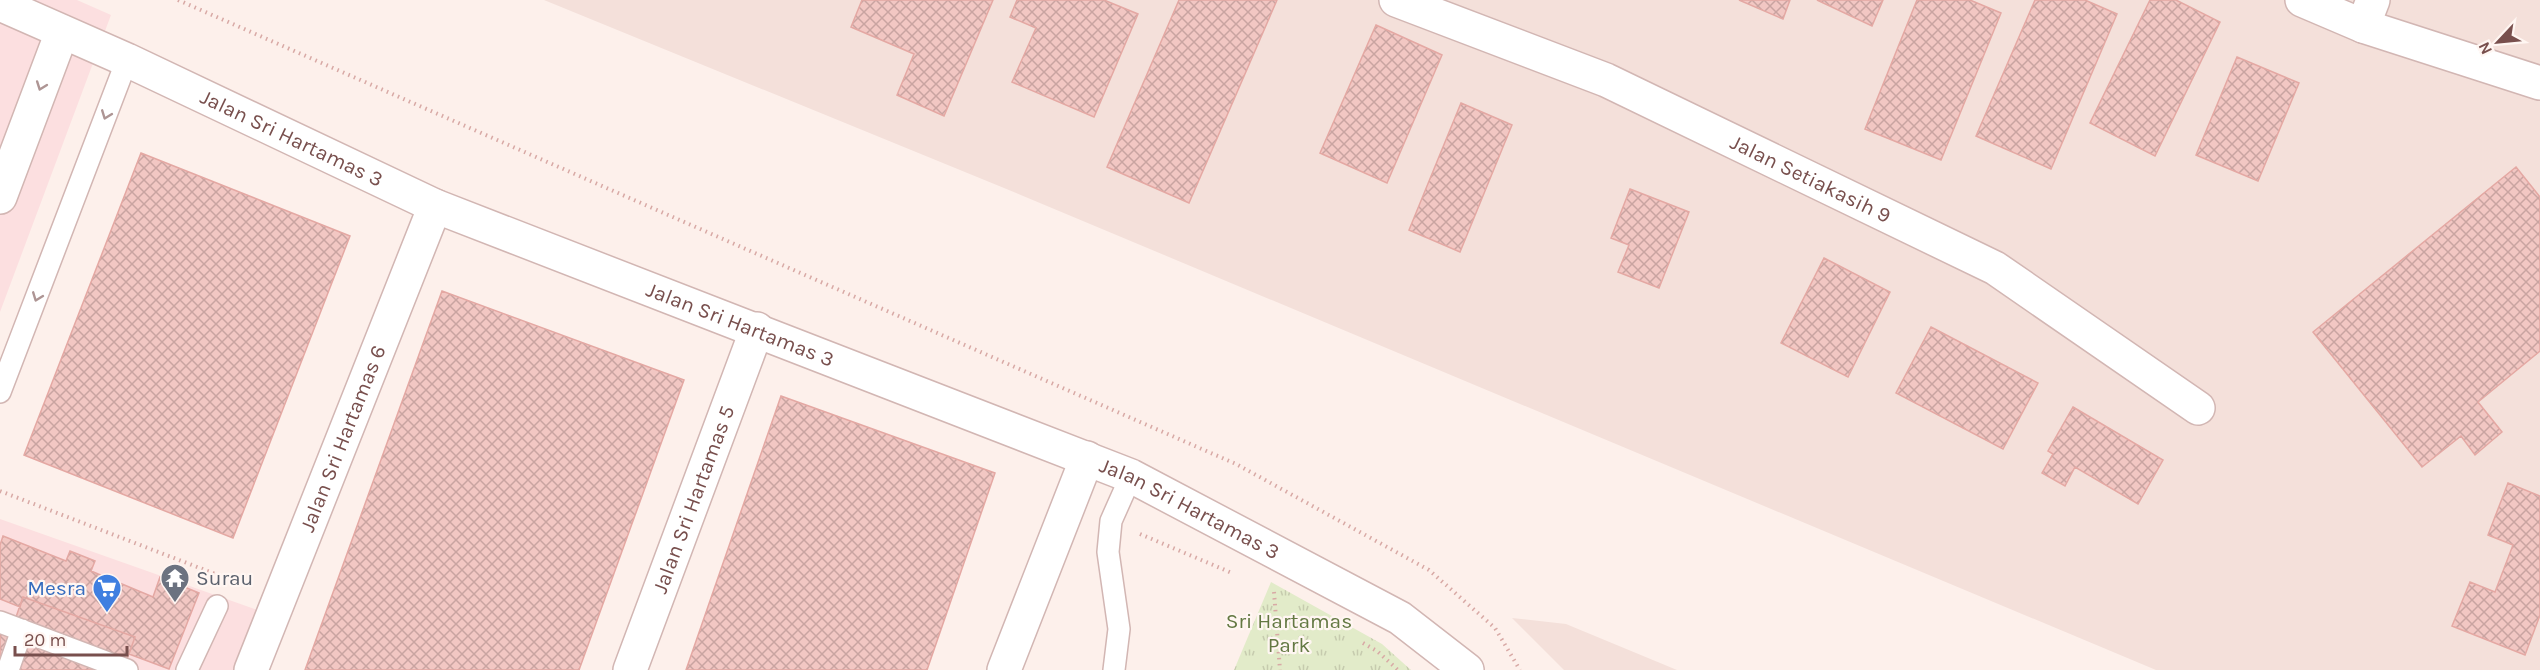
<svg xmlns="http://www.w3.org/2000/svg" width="2540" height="670" viewBox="0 0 2540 670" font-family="Karla,sans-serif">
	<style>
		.residential { fill: #f4e0da }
		.commercial { fill: #fcdfe0 }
		.grass { fill: url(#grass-tufts) }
		.building { fill: url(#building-cross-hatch); stroke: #e4a8a3; stroke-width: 1.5 }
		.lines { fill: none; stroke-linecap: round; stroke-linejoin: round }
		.service-casing { stroke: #d2b6b3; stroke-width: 24 }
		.minor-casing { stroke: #d2b6b3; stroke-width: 36 }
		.path { stroke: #d8a9a5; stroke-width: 4; stroke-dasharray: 1.5 4.5; stroke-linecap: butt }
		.service { stroke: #fff; stroke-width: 21 }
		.minor { stroke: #fff; stroke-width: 33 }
		.oneway { stroke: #ae9594 }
		.labels { text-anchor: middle; stroke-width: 4.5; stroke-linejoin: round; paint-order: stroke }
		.street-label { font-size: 21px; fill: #784f4d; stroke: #fff6f2 }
		.worship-label { font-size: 21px; fill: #5b616d; stroke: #fff6f2; text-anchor: start }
		.shop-label { font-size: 21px; fill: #366cbe; stroke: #fff6f2; text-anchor: end }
		.park-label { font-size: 21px; fill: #637842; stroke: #fff6f2 }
	</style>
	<defs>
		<pattern id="grass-tufts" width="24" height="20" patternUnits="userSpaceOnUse" patternTransform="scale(1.5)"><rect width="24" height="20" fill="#e2ebc9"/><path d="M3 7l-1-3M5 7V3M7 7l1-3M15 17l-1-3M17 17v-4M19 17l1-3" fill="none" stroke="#c6cbae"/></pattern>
		<pattern id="building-cross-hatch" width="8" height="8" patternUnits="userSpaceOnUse" patternTransform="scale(1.5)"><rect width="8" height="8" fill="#f2c7c3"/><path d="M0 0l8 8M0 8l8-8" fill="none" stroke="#c9a4a1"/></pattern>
	</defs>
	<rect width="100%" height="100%" fill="#fdf0eb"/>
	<path class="residential" d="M 544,0 L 2540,0 L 2540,670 L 2156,670 L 1004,188 Z
		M 1512,618 L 1566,624 L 1677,670 L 1564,670 Z"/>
	<path class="commercial" d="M 0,0 L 77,0 L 111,15 L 0,312 Z
		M 0,519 L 260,611 L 239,670 L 0,670 Z"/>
	<path class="grass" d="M 1271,582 L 1382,644 L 1411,670 L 1234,670 Z"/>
	<path class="building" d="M 862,0 L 993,0 L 944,116 L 897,95 L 914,54 L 851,27 Z
		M 1017,0 L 1104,0 L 1138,14 L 1094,117 L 1012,82 L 1036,28 L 1010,17 Z
		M 1179,0 L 1277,0 L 1189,203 L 1107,167 Z
		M 1739,0 L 1790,0 L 1783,19 Z
		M 1817,0 L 1883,0 L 1872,26 Z
		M 1917,0 L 1970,0 L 2001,13 L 1941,160 L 1865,129 Z
		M 2035,0 L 2085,0 L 2117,14 L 2051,169 L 1976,136 Z
		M 2150,0 L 2176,0 L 2220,22 L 2155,156 L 2090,123 Z
		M 1376,25 L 1442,55 L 1387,183 L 1320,153 Z
		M 2237,57 L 2299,83 L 2258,181 L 2196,155 Z
		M 1461,103 L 1512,125 L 1460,252 L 1409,230 Z
		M 141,153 L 350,236 L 233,538 L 24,455 Z
		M 2516,167 L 2540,197 L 2540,351 L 2478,402 L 2502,432 L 2475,455 L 2461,436 L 2422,467 L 2313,332 Z
		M 1630,189 L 1689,212 L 1659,288 L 1618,272 L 1629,245 L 1611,238 Z
		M 1824,258 L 1890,292 L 1848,377 L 1781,343 Z
		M 442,291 L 684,380 L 579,670 L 305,670 Z
		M 1931,327 L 2038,383 L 2003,449 L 1896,393 Z
		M 781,396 L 995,473 L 927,670 L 686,670 Z
		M 2073,407 L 2163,460 L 2138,504 L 2075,467 L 2065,486 L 2042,473 L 2053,454 L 2048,451 Z
		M 2508,483 L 2540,496 L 2540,615 L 2525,655 L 2452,626 L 2470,582 L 2495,592 L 2513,545 L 2488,535 Z
		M 3,536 L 66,561 L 70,551 L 95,561 L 91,571 L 153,597 L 160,577 L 199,593 L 169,669 L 129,654 L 135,637 L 23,597 L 20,607 L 0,599 L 0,545 Z
		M 23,597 L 135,637 L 123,670 L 0,670 L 0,633 L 9,637 Z"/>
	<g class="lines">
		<g class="service-casing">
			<path id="service" d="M 0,392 L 127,60
				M 0,622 L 127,670
				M 8,670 L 22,630
				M 187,670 L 217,606
				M 1114,670 L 1119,629 L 1108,552 L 1111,521 L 1131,476"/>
		</g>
		<g class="minor-casing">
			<g id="minor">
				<path id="s1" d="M 1396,0 L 1606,80 L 1995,268 L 2198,408"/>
				<path d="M 2302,0 L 2363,26 L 2540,83"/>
				<path id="s2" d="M 0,4 L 127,60 L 435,206 L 1131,476 L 1400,618 L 1467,670"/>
				<path d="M 2363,26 L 2373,0"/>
				<path d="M 0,197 L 62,32"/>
				<path id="s3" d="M 251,670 L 435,206"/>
				<path id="s4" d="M 630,670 L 757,329"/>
				<path d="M 1004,670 L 1087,458"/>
			</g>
		</g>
		<path class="path" d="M 178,0 L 1236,464 L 1429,570 L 1495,628 L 1520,670
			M 0,491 L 218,575
			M 1140,534 L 1232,573
			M 1274,592 L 1280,670
			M 1363,643 L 1377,651 L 1398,670"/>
		<use href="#service" class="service"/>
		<use href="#minor" class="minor"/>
	</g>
	<defs><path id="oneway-chevron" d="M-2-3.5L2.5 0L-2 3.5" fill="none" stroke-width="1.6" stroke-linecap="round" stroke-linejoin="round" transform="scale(1.5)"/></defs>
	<g class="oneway">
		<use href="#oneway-chevron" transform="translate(41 86) rotate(110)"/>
		<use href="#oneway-chevron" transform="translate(106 115) rotate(111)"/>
		<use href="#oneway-chevron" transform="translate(37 297) rotate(111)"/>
	</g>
	<defs>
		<g id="temple-pin" transform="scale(1.5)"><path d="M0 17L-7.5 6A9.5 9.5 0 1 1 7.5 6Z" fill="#6b7280" stroke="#fff6f2"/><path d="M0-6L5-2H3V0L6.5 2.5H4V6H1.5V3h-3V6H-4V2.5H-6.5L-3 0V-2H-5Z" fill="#fff"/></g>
		<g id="supermarket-pin" transform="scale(1.5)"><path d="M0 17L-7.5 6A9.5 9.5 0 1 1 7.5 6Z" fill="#3f7fe0" stroke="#fff6f2"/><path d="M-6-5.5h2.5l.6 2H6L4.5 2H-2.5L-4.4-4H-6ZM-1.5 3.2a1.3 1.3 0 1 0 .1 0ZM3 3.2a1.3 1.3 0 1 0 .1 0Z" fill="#fff"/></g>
	</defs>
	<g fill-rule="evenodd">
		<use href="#temple-pin" x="175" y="578"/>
		<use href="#supermarket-pin" x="107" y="588"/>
	</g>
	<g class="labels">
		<g class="street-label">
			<text dy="7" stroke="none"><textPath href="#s2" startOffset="321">Jalan Sri Hartamas 3</textPath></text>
			<text dy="7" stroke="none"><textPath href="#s1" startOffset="452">Jalan Setiakasih 9</textPath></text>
			<text dy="7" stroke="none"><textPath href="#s2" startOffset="807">Jalan Sri Hartamas 3</textPath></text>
			<text dy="7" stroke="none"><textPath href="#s3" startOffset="249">Jalan Sri Hartamas 6</textPath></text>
			<text dy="7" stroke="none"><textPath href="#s4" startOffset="182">Jalan Sri Hartamas 5</textPath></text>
			<text dy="7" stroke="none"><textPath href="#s2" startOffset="1293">Jalan Sri Hartamas 3</textPath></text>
		</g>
		<g class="worship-label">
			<text x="196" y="585">Surau</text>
		</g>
		<g class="shop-label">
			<text x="86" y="595">Mesra</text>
		</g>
		<g class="park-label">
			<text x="1289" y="628">Sri Hartamas<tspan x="1289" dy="24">Park</tspan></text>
		</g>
	</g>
	<g transform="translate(2498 42) rotate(244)" stroke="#fff6f2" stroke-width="4.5" paint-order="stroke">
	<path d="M0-4.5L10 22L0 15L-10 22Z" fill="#784f4d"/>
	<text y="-9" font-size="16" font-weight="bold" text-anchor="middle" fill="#784f4d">N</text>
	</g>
	<path d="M15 646v9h112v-9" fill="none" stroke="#784f4d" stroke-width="3"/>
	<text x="24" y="646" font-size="18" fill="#784f4d" stroke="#fff6f2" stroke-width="4.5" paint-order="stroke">20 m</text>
</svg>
